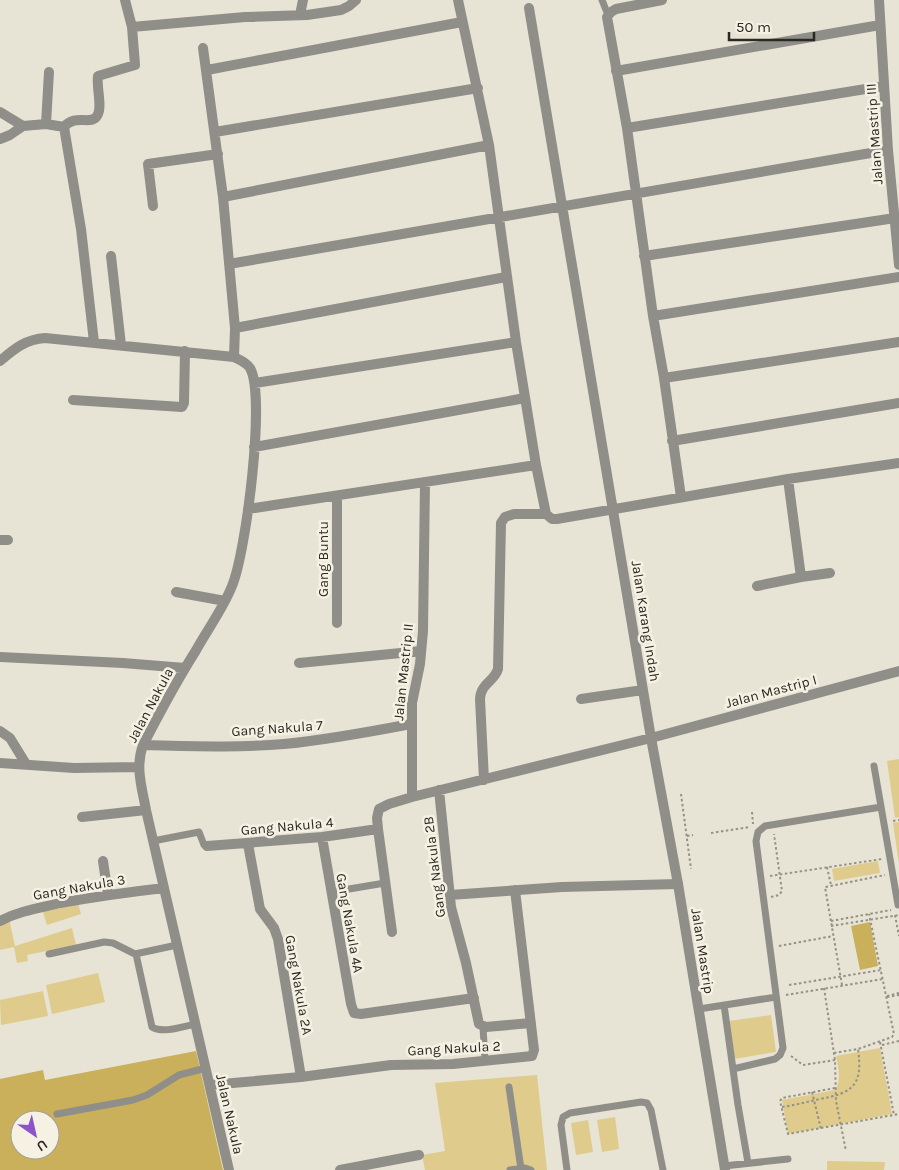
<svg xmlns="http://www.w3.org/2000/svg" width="899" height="1170" viewBox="0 0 899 1170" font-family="Karla,sans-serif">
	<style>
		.green { fill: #dfcb8b }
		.forest { fill: #cab05b; fill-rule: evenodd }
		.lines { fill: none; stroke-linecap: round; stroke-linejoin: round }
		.path { stroke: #949186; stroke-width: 2; stroke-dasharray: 2.5 2.5; stroke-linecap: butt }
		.service { stroke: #908e88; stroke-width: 7 }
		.minor { stroke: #908e88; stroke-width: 10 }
		.tertiary { stroke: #908e88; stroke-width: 10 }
		.labels { text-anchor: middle; stroke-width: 5; stroke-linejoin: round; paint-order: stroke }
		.street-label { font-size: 14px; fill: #2b2924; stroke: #f5f1e3 }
	</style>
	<rect width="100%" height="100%" fill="#e8e4d5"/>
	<path class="green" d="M 899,759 L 899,817 L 895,818 L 887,761 Z
		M 899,822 L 899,864 L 893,823 Z
		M 878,861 L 880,873 L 834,881 L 832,869 Z
		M 78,903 L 81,914 L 47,925 L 42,909 Z
		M 9,919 L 15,946 L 72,928 L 76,945 L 27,955 L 28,961 L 17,963 L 14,947 L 0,950 L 0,924 Z
		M 98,973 L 105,1002 L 52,1014 L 46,985 Z
		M 43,991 L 48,1016 L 1,1025 L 0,1000 Z
		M 771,1015 L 776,1052 L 734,1059 L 729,1021 Z
		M 880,1048 L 892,1114 L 788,1134 L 782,1100 L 835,1090 C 842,1081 838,1066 836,1056 Z
		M 537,1075 L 547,1170 L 425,1170 L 422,1155 L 445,1151 L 435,1083 Z
		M 615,1117 L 619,1149 L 602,1152 L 597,1120 Z
		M 588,1120 L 593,1152 L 576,1155 L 571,1123 Z
		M 827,1161 L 885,1162 L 884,1170 L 827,1170 Z"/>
	<path class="forest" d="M 870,922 L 878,966 L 860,970 L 851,926 Z
		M 196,1051 L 223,1170 L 0,1170 L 0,1079 L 43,1070 L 45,1080 ZM 20,1120 L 50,1120 L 50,1150 L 20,1150 Z"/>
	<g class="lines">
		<path class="path" d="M 681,794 L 691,869
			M 752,812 L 753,824
			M 893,821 L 899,820
			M 711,833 L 750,827
			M 687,836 L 693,835
			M 827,867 L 831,885
			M 770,876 L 882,859
			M 771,897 L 779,895 L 782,891 L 774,834
			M 895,915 L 899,936
			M 831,921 L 891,910
			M 831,926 L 899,915
			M 779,946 L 833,936
			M 789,985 L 881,970
			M 842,985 L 825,887 L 885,875
			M 824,988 L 835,1060 L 836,1101 L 846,1151
			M 786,995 L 883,979
			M 887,996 L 899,993
			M 887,997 L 899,995
			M 880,1042 L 894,1115
			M 882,1045 L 899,1041
			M 834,1053 L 858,1049 L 892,1037 L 894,1034 L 869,914
			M 791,1056 L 803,1065 L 835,1060
			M 835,1088 L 782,1098 L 780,1101 L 788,1134 L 899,1114
			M 812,1092 L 821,1129
			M 782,1107 C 795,1105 807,1102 820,1099 C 854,1093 863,1084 858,1049"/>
		<path class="service" d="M 602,0 L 608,15
			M 874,766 L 898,905
			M 153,841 L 199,832 L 204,845 L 207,846
			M 331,892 L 385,883
			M 49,954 L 104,942 L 113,943 L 135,954 L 177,945
			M 136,954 L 152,1027 C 163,1034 184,1026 196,1024
			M 724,1005 L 738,1105 L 748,1163
			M 699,1009 L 776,997
			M 483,1027 L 485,1061
			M 733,1069 L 775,1059 L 780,1055 L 783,1048 L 756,841 L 758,832 L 765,826 L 881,807
			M 509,1087 L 521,1169
			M 57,1114 L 133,1100 L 147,1095 L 179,1075 L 206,1068
			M 724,1166 L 788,1159
			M 510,1170 L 525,1168 L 531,1170
			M 567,1170 L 561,1125 L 563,1117 L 570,1113 L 641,1102 L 647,1103 L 651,1110 L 663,1170"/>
		<path class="minor" d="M 125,0 L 132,27
			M 458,0 L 489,145 L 516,342 L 536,465 L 546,514 L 552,519 L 557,519 L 788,479 L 899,463
			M 662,0 L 616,9 L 611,12 L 607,17 L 627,128 L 653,316 L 664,378 L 681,497
			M 879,0 L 888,150 L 899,265
			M 529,8 L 651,738
			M 300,15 L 303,0
			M 203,48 L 223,197 L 235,328 L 234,357
			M 207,70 L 462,22
			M 616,71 L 880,25
			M 0,112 L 23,126 L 46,124 L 64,127 L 81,229 L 94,342
			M 46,124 L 49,72
			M 64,127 C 75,113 91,126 97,116 C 103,108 96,86 98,76 L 135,65 L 132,27 L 245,17 L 307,15 L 341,10 L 349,6 L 356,0
			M 627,128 L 884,86
			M 215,132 L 478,88
			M 0,139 L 10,135 L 23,126
			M 223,197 L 489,145
			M 153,206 L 148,164 L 218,154
			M 111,256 L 121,345
			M 644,256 L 895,218
			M 229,264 L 888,150
			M 653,316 L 899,277
			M 235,328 L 506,277
			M 0,361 C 14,349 26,339 45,338 L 234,357 C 240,360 246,362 250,368 C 266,396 246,553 232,586 C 223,609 207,630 195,652 C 176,682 159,714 143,745 C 135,767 142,788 146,810 L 229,1170
			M 664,378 L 899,342
			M 255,383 L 516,342
			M 73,400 L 182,407 L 184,403 L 185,351
			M 672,441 L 899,403
			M 254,447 L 525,398
			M 788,479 L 801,577
			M 425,483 L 423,631 L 420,664 L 412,703 L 412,797 L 651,738 L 899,671
			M 248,509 L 536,465
			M 0,540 L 8,540
			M 757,586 L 801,577 L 830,573
			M 176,592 L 225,601
			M 337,623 L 337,496
			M 0,657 L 123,663 L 185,668
			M 299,663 L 421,651
			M 581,699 L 643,690
			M 0,731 L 10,738 L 26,764
			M 143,745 C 190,746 237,748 284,744 C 327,740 369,732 411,724
			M 0,763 L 74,768 L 139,767
			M 484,780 L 480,699 C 481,683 494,682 498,669 L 501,523 L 505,517 L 514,514 L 546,514
			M 439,790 L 451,907 L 466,963 L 479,1024 L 486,1027 L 531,1023
			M 82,817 L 146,810
			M 378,829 L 392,932
			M 322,837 L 351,1004 L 354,1013 L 361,1014 L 474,998
			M 248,844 L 260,909 L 274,928 L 278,939 L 301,1077
			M 207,846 L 322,837 L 378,829 L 377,818 L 379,809 L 389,804 L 412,797
			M 103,861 L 108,895
			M 450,895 L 562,887 L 678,884
			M 0,921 C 19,911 39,908 60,903 C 94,897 129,892 164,888
			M 210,1085 L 301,1077 L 391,1065 L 453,1064 L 532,1056 L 534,1050 L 515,890
			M 340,1170 L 419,1155"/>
		<path class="tertiary" d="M 651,738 L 678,884 L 725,1170"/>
	</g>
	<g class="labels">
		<g class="street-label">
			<text transform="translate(874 134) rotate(-94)" y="5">Jalan Mastrip III</text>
			<text transform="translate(323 559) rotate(-90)" y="5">Gang Buntu</text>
			<text transform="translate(646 621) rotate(81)" y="5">Jalan Karang Indah</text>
			<text transform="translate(403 672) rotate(-84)" y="5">Jalan Mastrip II</text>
			<text transform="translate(771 691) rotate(-15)" y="5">Jalan Mastrip I</text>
			<text transform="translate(150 705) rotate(-62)" y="5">Jalan Nakula</text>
			<text transform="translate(277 728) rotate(-4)" y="5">Gang Nakula 7</text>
			<text transform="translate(287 826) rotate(-5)" y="5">Gang Nakula 4</text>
			<text transform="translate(434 867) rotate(-97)" y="5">Gang Nakula 2B</text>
			<text transform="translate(79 887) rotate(-10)" y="5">Gang Nakula 3</text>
			<text transform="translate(350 923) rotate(80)" y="5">Gang Nakula 4A</text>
			<text transform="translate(703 951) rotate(81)" y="5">Jalan Mastrip</text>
			<text transform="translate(299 985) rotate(80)" y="5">Gang Nakula 2A</text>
			<text transform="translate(454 1048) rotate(-3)" y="5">Gang Nakula 2</text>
			<text transform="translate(230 1114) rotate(77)" y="5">Jalan Nakula</text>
		</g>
	</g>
	<g transform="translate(35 1135) rotate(146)"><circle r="24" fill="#f5f1e3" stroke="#a4a197"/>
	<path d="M0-4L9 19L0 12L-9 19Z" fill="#8c54cb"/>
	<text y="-8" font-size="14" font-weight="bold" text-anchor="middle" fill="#2b2924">U</text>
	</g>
	<path d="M729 32v8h85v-8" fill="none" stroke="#2b2924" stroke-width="2.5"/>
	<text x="736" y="32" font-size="15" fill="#2b2924" stroke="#f5f1e3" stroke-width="4" paint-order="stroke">50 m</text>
</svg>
